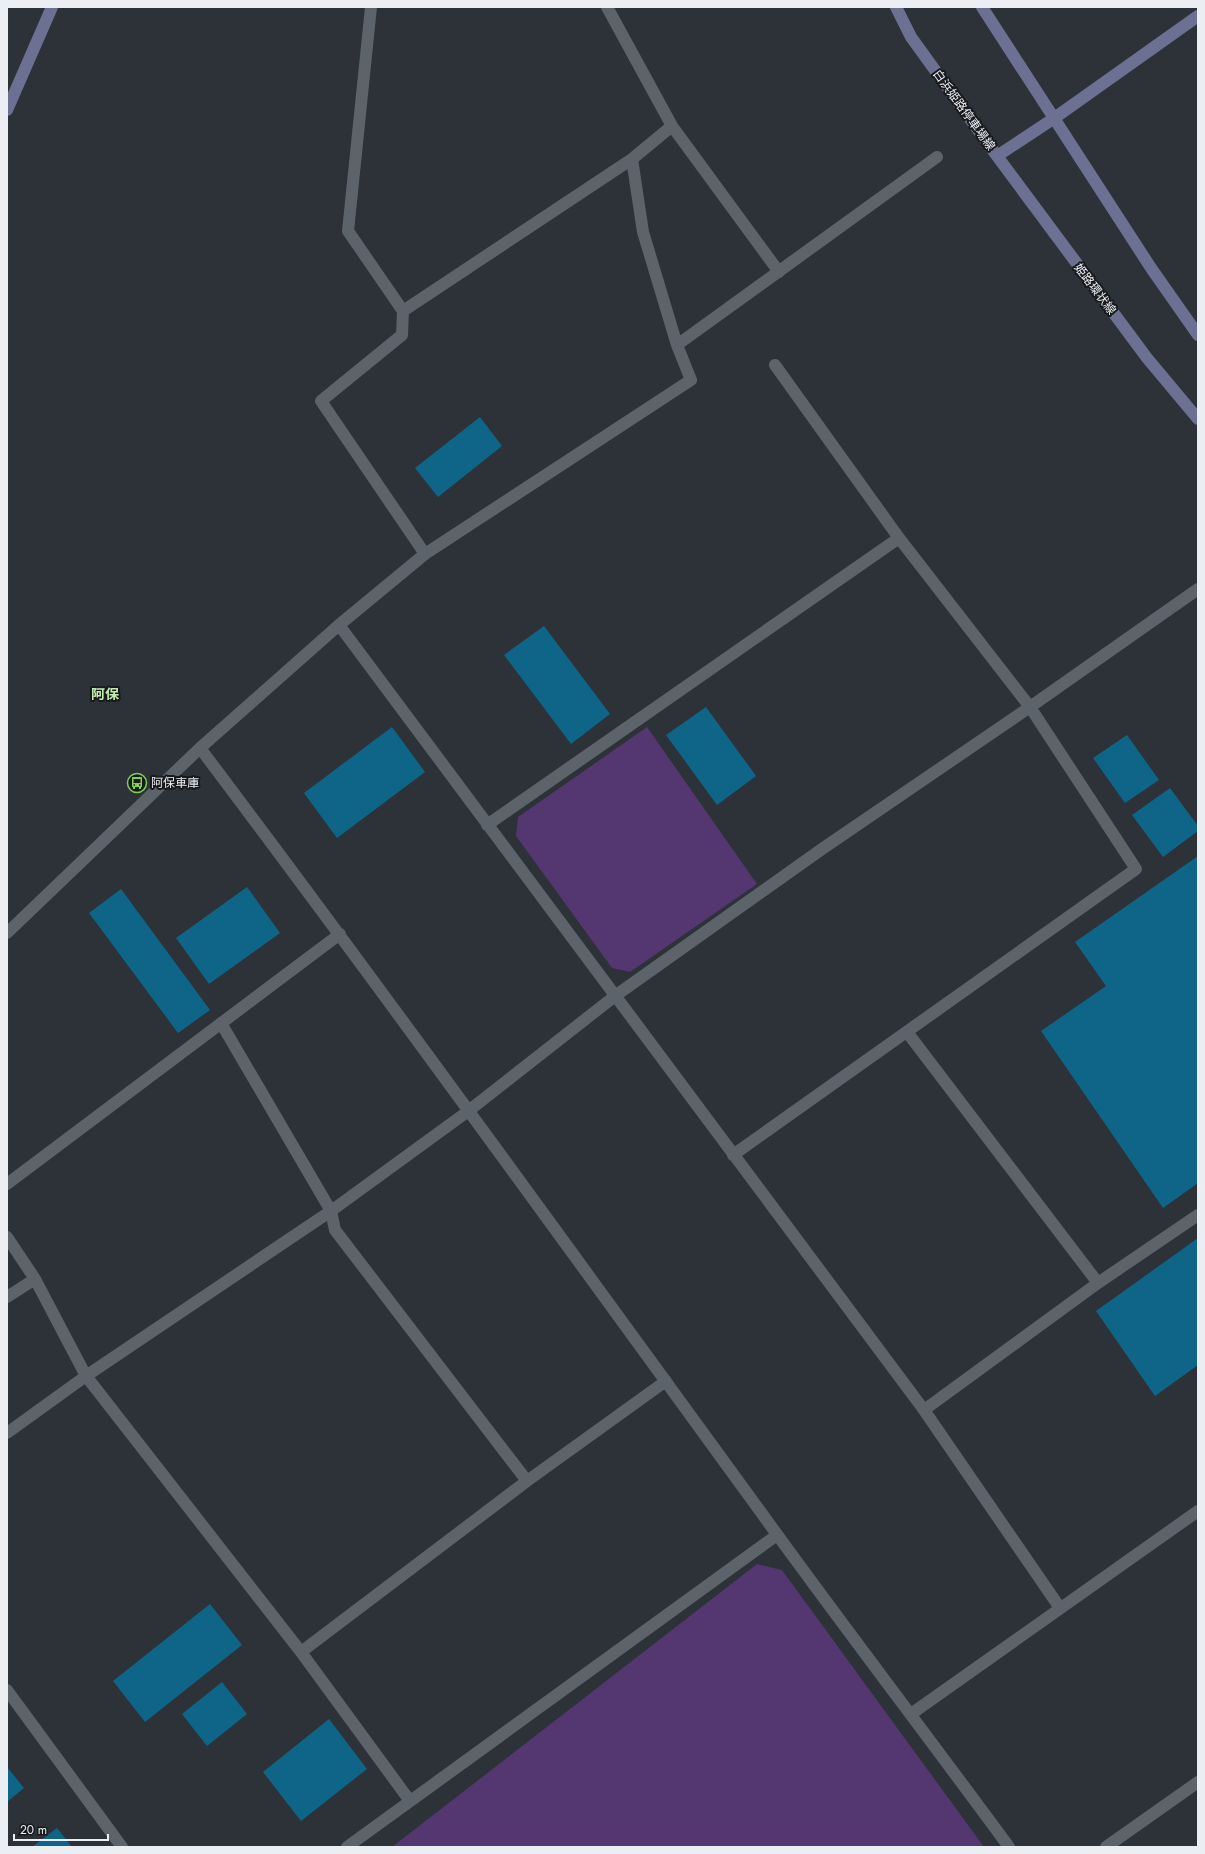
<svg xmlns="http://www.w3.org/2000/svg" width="1205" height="1854" viewBox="0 0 1205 1854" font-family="Jost,'Noto Sans JP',sans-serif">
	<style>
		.green { fill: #543671 }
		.building { fill: #0f6588 }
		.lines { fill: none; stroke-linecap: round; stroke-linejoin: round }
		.street { stroke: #5d636a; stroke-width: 12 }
		.secondary { stroke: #6c7092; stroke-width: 12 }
		.labels { text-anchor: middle; stroke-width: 4; stroke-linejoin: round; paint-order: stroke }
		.street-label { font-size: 12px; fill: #ebeef3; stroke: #181a1d }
		.poi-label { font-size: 12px; fill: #ebeef3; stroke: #181a1d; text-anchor: start }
		.quarter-label { font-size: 14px; font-weight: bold; fill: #c3eeab; stroke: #181a1d }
	</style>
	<rect width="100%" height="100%" fill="#2d3239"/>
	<path class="green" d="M 647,727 L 757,884 L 630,972 L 612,968 L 516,836 L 518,817 Z
		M 757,1564 L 782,1570 L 984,1847 L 392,1847 Z"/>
	<path class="building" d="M 480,417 L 502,446 L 438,497 L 415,468 Z
		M 544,626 L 610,714 L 571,744 L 504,655 Z
		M 706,707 L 756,776 L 717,805 L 666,735 Z
		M 392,727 L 425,772 L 337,838 L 304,793 Z
		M 1127,735 L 1159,780 L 1125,803 L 1093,758 Z
		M 1170,788 L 1198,826 L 1198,831 L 1163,857 L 1132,815 Z
		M 1198,856 L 1198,1183 L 1163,1208 L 1041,1031 L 1106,986 L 1075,942 Z
		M 247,887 L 280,933 L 209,984 L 176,938 Z
		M 121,889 L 210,1010 L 178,1033 L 89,913 Z
		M 1198,1238 L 1198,1365 L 1155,1396 L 1096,1311 Z
		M 210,1604 L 242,1645 L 145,1722 L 113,1681 Z
		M 222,1682 L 247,1714 L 207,1746 L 182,1714 Z
		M 329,1719 L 367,1769 L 301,1821 L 263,1772 Z
		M 7,1767 L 24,1788 L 7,1802 Z
		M 57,1828 L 72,1847 L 32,1847 Z"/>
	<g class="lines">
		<path class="street" d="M 371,7 L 348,231 L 403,311 L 402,335 L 321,401 L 425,554
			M 607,7 L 672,126 L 779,272
			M 403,311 L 632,159 L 672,126
			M 677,345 L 937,157
			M 339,625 L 924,1410 L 1060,1608
			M 200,748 C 395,1007 585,1271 776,1533 C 853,1639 932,1742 1009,1847
			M 487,825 L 899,538
			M 7,933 L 200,748 L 339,625 L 425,554 L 691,380 L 677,345 L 643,232 L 632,159
			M 221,1023 L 331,1211 L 335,1230 L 527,1481
			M 907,1032 L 1098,1283
			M 733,1155 L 1136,869 L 1030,707 L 899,538 L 775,365
			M 7,1184 L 340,934
			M 7,1237 L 35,1279 L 86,1376 L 301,1652 L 410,1801
			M 7,1297 L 35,1279
			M 924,1410 L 1098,1283 L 1198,1215
			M 7,1433 L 86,1376 L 331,1211 L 467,1112 L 615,996 L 822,849 L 1030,707 L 1198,589
			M 301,1652 L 527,1481 L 666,1381
			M 7,1690 L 122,1847
			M 911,1714 L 1198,1511
			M 347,1847 L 777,1535
			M 1106,1847 L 1198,1782"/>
		<path class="secondary" d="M 896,7 L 911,37 L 997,156 L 1147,358 L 1198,419
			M 982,7 L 1151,268 L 1198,335
			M 7,110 L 52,7
			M 997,156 L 1053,119 L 1198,16"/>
	</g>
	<defs>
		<g id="bus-ring" transform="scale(1)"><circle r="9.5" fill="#181a1d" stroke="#83d04e" stroke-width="1.5"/><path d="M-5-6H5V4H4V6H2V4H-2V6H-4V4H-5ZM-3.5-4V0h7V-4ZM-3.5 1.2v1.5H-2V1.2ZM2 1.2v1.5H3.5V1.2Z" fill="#83d04e"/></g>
	</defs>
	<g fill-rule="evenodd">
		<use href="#bus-ring" x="137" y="783"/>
	</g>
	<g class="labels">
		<g class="street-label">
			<text transform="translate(964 110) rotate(54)" y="4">白浜姫路停車場線</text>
			<text transform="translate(1095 289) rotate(53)" y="4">姫路環状線</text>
		</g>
		<g class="poi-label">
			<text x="151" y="787">阿保車庫</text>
		</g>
		<g class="quarter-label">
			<text x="105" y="699">阿保</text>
		</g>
	</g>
	<rect width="1205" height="1854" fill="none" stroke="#ebeef3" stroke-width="16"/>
	<path d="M14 1834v6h94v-6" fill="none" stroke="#ebeef3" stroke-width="2"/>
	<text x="20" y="1834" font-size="12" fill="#ebeef3" stroke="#181a1d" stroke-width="3" paint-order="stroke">20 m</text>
</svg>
